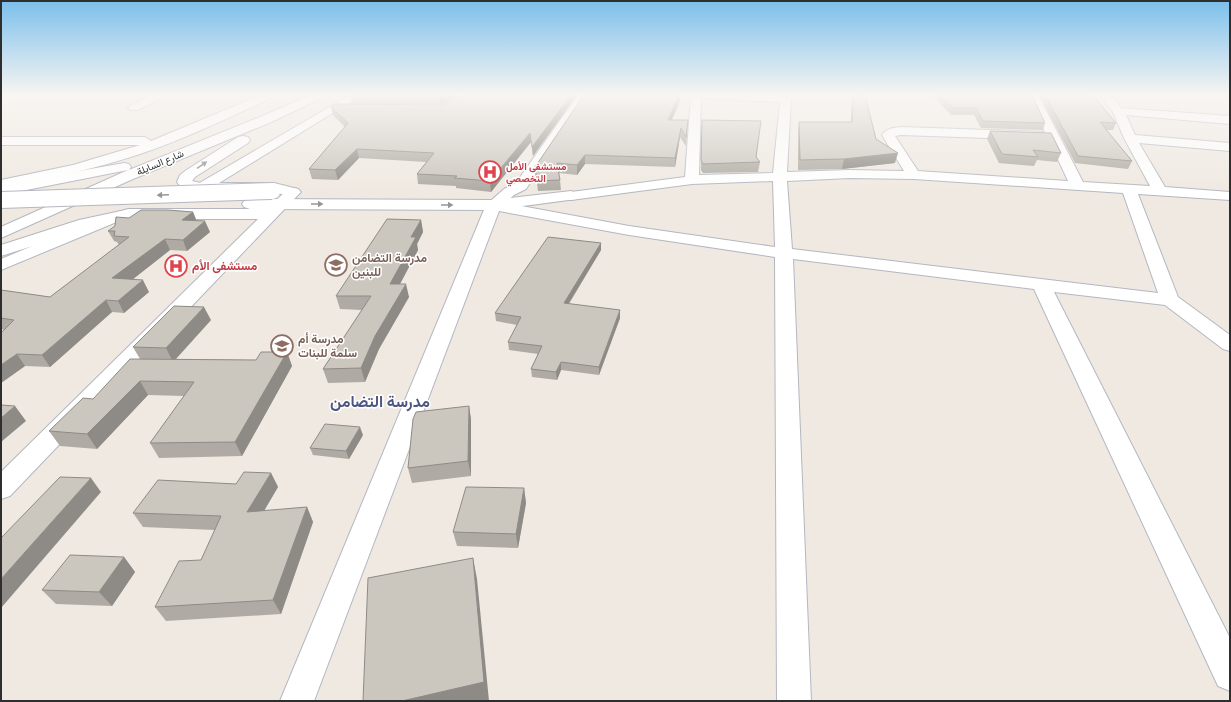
<svg xmlns="http://www.w3.org/2000/svg" width="1231" height="702" viewBox="0 0 1231 702" font-family="Cabin,Vazirmatn,sans-serif">
	<style>
		.lines { fill: none; stroke-linecap: round; stroke-linejoin: round }
		.street-casing { stroke: #b4b7c1; stroke-width: 2 }
		.secondary-casing { stroke: #b4b7c1; stroke-width: 2 }
		.street { fill: #fff; fill-rule: evenodd }
		.secondary { fill: #fff; fill-rule: evenodd }
		.secondary-bridge-casing { stroke: #b4b7c1; stroke-width: 18; stroke-linecap: butt }
		.secondary-bridge { stroke: #fff; stroke-width: 16 }
		.wall { fill: #afaba4 }
		.shaded-wall { fill: #8e8b86 }
		.building { fill: #cbc7bf; stroke: #8e8b86 }
		.oneway { fill: #969696 }
		.labels { text-anchor: middle; stroke-width: 3; stroke-linejoin: round; paint-order: stroke }
		.far-street-label { font-size: 10px; fill: #2e2e2e; stroke: #fff }
		.far-health-label { font-size: 10px; font-weight: bold; fill: #be3a42; stroke: #fff; text-anchor: start }
		.education-label { font-size: 12px; font-weight: bold; fill: #785e54; stroke: #fff; text-anchor: start }
		.health-label { font-size: 12px; font-weight: bold; fill: #be3a42; stroke: #fff; text-anchor: start }
		.district-label { font-size: 16px; font-weight: bold; fill: #4d5680; stroke: #fff }
	</style>
	<rect width="100%" height="100%" fill="#efe9e1"/>
	<g class="lines">
		<g class="street-casing">
			<path id="street" d="M 152,95 L 165,95 L 164,97 L 138,110 L 130,110 L 128,108 L 130,106 Z
				M 261,95 L 275,95 L 274,97 C 230,117 185,139 140,154 C 94,169 48,179 1,188 L 1,180 L 73,165 L 140,145 L 1,145 L 1,137 L 145,137 L 151,141 Z
				M 350,95 L 362,95 L 206,191 L 201,192 L 196,191 L 194,188 L 196,185 Z
				M 578,95 L 588,95 L 526,189 L 514,195 L 505,203 L 629,226 L 775,247 L 773,181 L 692,184 L 571,200 L 566,199 L 564,196 L 566,193 L 571,192 L 685,177 L 691,95 L 794,95 L 791,99 L 787,172 L 850,170 L 904,171 L 882,135 C 887,128 893,128 901,127 L 1045,132 L 1028,95 L 1038,95 L 1083,182 L 1150,186 L 1124,138 L 1113,112 L 1100,95 L 1111,95 L 1121,108 L 1230,116 L 1230,124 L 1126,115 L 1135,135 L 1230,143 L 1230,151 L 1139,143 L 1165,187 L 1230,192 L 1230,200 L 1138,194 L 1178,297 L 1230,335 L 1230,351 L 1223,349 L 1165,305 L 1054,292 L 1230,638 L 1230,691 L 1218,686 L 1034,289 L 793,259 L 811,701 L 777,701 L 775,257 L 629,235 L 499,211 L 314,701 L 280,701 L 486,205 L 504,189 L 516,183 ZM 701,98 L 780,102 L 773,173 L 699,175 ZM 901,135 L 1049,140 L 1068,181 L 918,171 L 895,136 ZM 850,178 L 914,179 L 1123,193 L 1158,293 L 792,249 L 787,181 Z
				M 293,188 L 298,189 L 300,192 L 298,195 L 10,496 L 1,499 L 1,472 L 258,219 L 128,219 L 119,221 L 1,270 L 1,259 L 107,215 L 128,209 L 267,209 L 288,189 Z"/>
		</g>
		<g class="secondary-casing">
			<path id="secondary" d="M 311,95 L 326,95 L 324,97 L 269,123 L 133,179 L 1,238 L 1,227 L 128,170 L 1,195 L 1,185 L 124,163 L 129,164 L 131,167 L 129,170 L 260,117 Z
				M 243,136 L 248,137 L 250,140 L 248,143 L 195,177 L 192,181 L 201,183 L 274,183 L 298,189 L 301,192 L 298,195 C 290,197 282,193 274,193 C 252,190 189,200 177,182 L 180,175 L 185,171 L 238,137 Z
				M 571,191 L 576,193 L 579,196 L 576,199 L 494,210 L 250,209 L 244,207 L 242,204 L 244,201 L 250,199 L 494,200 Z
				M 121,211 L 127,213 L 129,216 L 127,219 L 90,228 L 1,256 L 1,245 L 79,220 Z"/>
		</g>
		<use href="#street" class="street"/>
		<use href="#secondary" class="secondary"/>
		<g class="secondary-bridge-casing">
			<path id="secondary-bridge" d="M 1,200 L 272,191"/>
		</g>
		<use href="#secondary-bridge" class="secondary-bridge"/>
	</g>
	<path class="wall" d="M 351,95 L 461,95 L 441,104 L 353,104 Z
		M 465,95 L 577,95 L 533,156 L 531,142 L 491,192 L 456,188 L 456,186 L 418,184 L 417,174 L 426,162 L 359,158 L 338,180 L 312,179 L 309,169 L 345,127 L 333,115 L 331,107 L 442,105 Z
		M 584,95 L 680,95 L 680,101 L 671,120 L 688,120 L 686,146 L 680,137 L 675,167 L 585,164 L 577,175 L 559,173 L 560,180 L 561,190 L 538,191 L 535,167 Z
		M 852,95 L 865,95 L 876,139 L 895,163 L 842,169 L 798,170 L 798,131 L 799,122 L 851,122 Z
		M 932,95 L 1032,95 L 1045,123 L 1043,130 L 981,128 L 974,115 L 951,115 Z
		M 1039,95 L 1093,95 L 1116,123 L 1113,130 L 1106,130 L 1132,161 L 1128,169 L 1075,163 Z
		M 702,120 L 756,157 L 760,162 L 758,172 L 703,173 L 701,170 Z
		M 990,131 L 1061,153 L 1057,162 L 1037,160 L 1034,166 L 999,163 L 987,139 Z
		M 193,212 L 197,221 L 210,232 L 187,251 L 170,250 L 132,280 L 149,292 L 124,313 L 112,312 L 50,367 L 25,366 L 1,383 L 4,330 L 1,329 L 1,290 L 50,297 L 119,245 L 117,242 L 114,241 L 108,231 L 129,218 Z
		M 421,220 L 423,232 L 417,244 L 418,250 L 400,284 L 409,297 L 379,349 L 365,382 L 328,383 L 323,369 L 362,310 L 340,309 L 336,296 Z
		M 601,243 L 601,250 L 569,304 L 620,318 L 599,375 L 561,370 L 557,380 L 532,377 L 531,369 L 538,354 L 509,350 L 508,342 L 517,325 L 496,321 L 495,313 Z
		M 211,320 L 176,359 L 256,360 L 287,352 L 292,366 L 242,456 L 159,458 L 150,443 L 184,396 L 148,395 L 97,449 L 60,446 L 49,431 L 93,399 L 140,359 L 133,347 Z
		M 469,406 L 471,420 L 471,476 L 412,483 L 408,468 Z
		M 363,435 L 349,459 L 313,455 L 310,448 Z
		M 271,473 L 278,487 L 264,511 L 307,507 L 313,522 L 281,614 L 166,621 L 155,607 L 201,560 L 215,530 L 143,527 L 133,513 L 236,484 Z
		M 524,488 L 526,503 L 518,548 L 457,546 L 453,532 Z
		M 124,557 L 135,572 L 112,606 L 56,604 L 42,590 Z"/>
	<path class="shaded-wall" d="M 442,95 L 461,95 L 441,104 L 439,96 Z
		M 571,95 L 577,95 L 533,156 L 532,147 Z
		M 679,95 L 680,95 L 680,101 L 668,129 L 668,120 Z
		M 681,128 L 680,137 L 675,167 L 675,158 Z
		M 530,133 L 531,142 L 491,192 L 490,181 Z
		M 357,149 L 359,158 L 338,180 L 335,170 Z
		M 898,153 L 895,163 L 842,169 L 844,159 Z
		M 585,155 L 585,164 L 577,175 L 577,165 Z
		M 193,212 L 197,223 L 182,220 Z
		M 421,220 L 423,232 L 417,244 L 418,250 L 393,297 L 390,284 L 411,237 Z
		M 205,221 L 210,232 L 187,251 L 183,240 Z
		M 165,239 L 170,250 L 119,290 L 112,278 Z
		M 601,243 L 601,250 L 564,311 L 564,303 Z
		M 143,280 L 149,292 L 124,313 L 118,301 Z
		M 406,284 L 409,297 L 379,349 L 365,382 L 361,368 L 375,336 Z
		M 106,300 L 112,312 L 50,367 L 42,355 Z
		M 204,307 L 211,320 L 173,362 L 166,348 Z
		M 620,310 L 620,318 L 599,375 L 599,367 Z
		M 287,352 L 292,366 L 242,456 L 235,442 Z
		M 17,354 L 25,366 L 1,383 L 1,365 Z
		M 561,362 L 561,370 L 557,380 L 556,372 Z
		M 140,381 L 148,395 L 97,449 L 87,434 Z
		M 15,406 L 26,421 L 1,442 L 1,418 Z
		M 469,406 L 471,420 L 471,476 L 468,461 Z
		M 360,427 L 363,435 L 349,459 L 346,451 Z
		M 271,473 L 278,487 L 255,526 L 247,512 Z
		M 91,478 L 101,492 L 1,608 L 1,579 Z
		M 524,488 L 526,503 L 518,548 L 516,534 Z
		M 307,507 L 313,522 L 281,614 L 273,600 Z
		M 124,557 L 135,572 L 112,606 L 99,592 Z
		M 473,558 L 477,579 L 489,701 L 402,701 Z"/>
	<path class="building" d="M 351,95 L 442,95 L 439,96 Z
		M 465,95 L 571,95 L 532,147 L 530,133 L 490,181 L 454,178 L 457,176 L 417,174 L 434,153 L 357,149 L 335,170 L 309,169 L 348,123 L 331,107 L 335,104 L 442,105 Z
		M 584,95 L 679,95 L 668,120 L 688,120 L 686,137 L 681,128 L 675,158 L 585,155 L 577,165 L 557,163 L 560,180 L 537,181 L 535,167 Z
		M 853,95 L 865,95 L 876,139 L 898,153 L 844,159 L 800,160 L 799,122 L 852,122 Z
		M 940,95 L 1032,95 L 1045,123 L 983,121 L 976,108 L 954,108 Z
		M 1045,95 L 1093,95 L 1116,123 L 1100,122 L 1132,161 L 1078,156 Z
		M 702,120 L 761,121 L 756,157 L 760,162 L 703,164 L 701,160 Z
		M 990,131 L 1051,133 L 1061,153 L 1033,150 L 1038,157 L 1002,154 Z
		M 141,210 L 168,210 L 193,212 L 182,220 L 205,221 L 183,240 L 165,239 L 112,278 L 143,280 L 118,301 L 106,300 L 42,355 L 17,354 L 1,365 L 1,333 L 14,320 L 1,318 L 1,290 L 50,297 L 129,237 L 114,236 L 115,231 L 108,231 L 115,226 L 116,217 L 129,218 Z
		M 387,219 L 421,220 L 411,237 L 416,237 L 390,284 L 406,284 L 375,336 L 361,368 L 323,369 L 371,296 L 336,296 Z
		M 548,237 L 601,243 L 564,303 L 620,310 L 599,367 L 561,362 L 556,372 L 531,369 L 542,346 L 508,342 L 521,317 L 495,313 Z
		M 174,306 L 204,307 L 166,348 L 133,347 Z
		M 261,352 L 287,352 L 235,442 L 150,443 L 194,382 L 140,381 L 87,434 L 49,431 L 83,398 L 93,399 L 130,359 L 256,360 Z
		M 1,405 L 15,406 L 1,418 Z
		M 469,406 L 468,461 L 408,468 L 413,419 L 416,412 Z
		M 325,424 L 360,427 L 346,451 L 310,448 Z
		M 244,472 L 271,473 L 247,512 L 307,507 L 273,600 L 155,607 L 179,561 L 201,560 L 221,516 L 133,513 L 158,480 L 236,484 Z
		M 60,477 L 91,478 L 1,579 L 1,538 Z
		M 466,487 L 524,488 L 516,534 L 453,532 Z
		M 70,555 L 124,557 L 99,592 L 42,590 Z
		M 473,558 L 484,682 L 402,701 L 363,701 L 368,578 Z"/>
	<defs><path id="oneway-solid" d="M-6-.8H1V-3.2L6.5 0L1 3.2V.8H-6Z"/></defs>
	<g class="oneway">
		<use href="#oneway-solid" transform="translate(202 165) rotate(-34)"/>
		<use href="#oneway-solid" transform="translate(163 195) rotate(178)"/>
		<use href="#oneway-solid" transform="translate(317 204)"/>
		<use href="#oneway-solid" transform="translate(447 205)"/>
	</g>
	<linearGradient id="sky" x2="0" y2="1"><stop stop-color="#7abfeb"/><stop offset="0.49" stop-color="#f8f5f2"/><stop offset="1" stop-color="#f8f5f2" stop-opacity="0"/></linearGradient>
	<rect width="1231" height="193" fill="url(#sky)"/>
	<defs>
		<g id="hospital-ring" transform="scale(1.15)"><circle r="9.5" fill="#fff" stroke="#e0444e" stroke-width="1.5"/><path d="M-5-5h3v3.5h4V-5h3V5h-3V1.5h-4V5h-3Z" fill="#e0444e"/></g>
		<g id="school-ring" transform="scale(1.15)"><circle r="9.5" fill="#fff" stroke="#8d6e63" stroke-width="1.5"/><path d="M0-5L7-2L0 1L-7-2ZM-4 1L0 2.5L4 1V4Q0 6-4 4Z" fill="#8d6e63"/></g>
	</defs>
	<g fill-rule="evenodd">
		<use href="#hospital-ring" x="490" y="172"/>
		<use href="#school-ring" x="336" y="265"/>
		<use href="#hospital-ring" x="176" y="266"/>
		<use href="#school-ring" x="282" y="346"/>
	</g>
	<g class="labels">
		<g class="far-street-label">
			<text transform="translate(160 162) rotate(-23)" y="4">شارع السايلة</text>
		</g>
		<g class="far-health-label">
			<text x="506" y="170">مستشفى الأمل<tspan x="506" dy="12">التخصصي</tspan></text>
		</g>
		<g class="education-label">
			<text x="352" y="262">مدرسة التضامن<tspan x="352" dy="14">للبنين</tspan></text>
			<text x="298" y="343">مدرسة أم<tspan x="298" dy="14">سلمة للبنات</tspan></text>
		</g>
		<g class="health-label">
			<text x="192" y="270">مستشفى الأم</text>
		</g>
		<g class="district-label">
			<text x="380" y="407">مدرسة التضامن</text>
		</g>
	</g>
	<rect width="1231" height="702" fill="none" stroke="#2e2e2e" stroke-width="4"/>
</svg>
